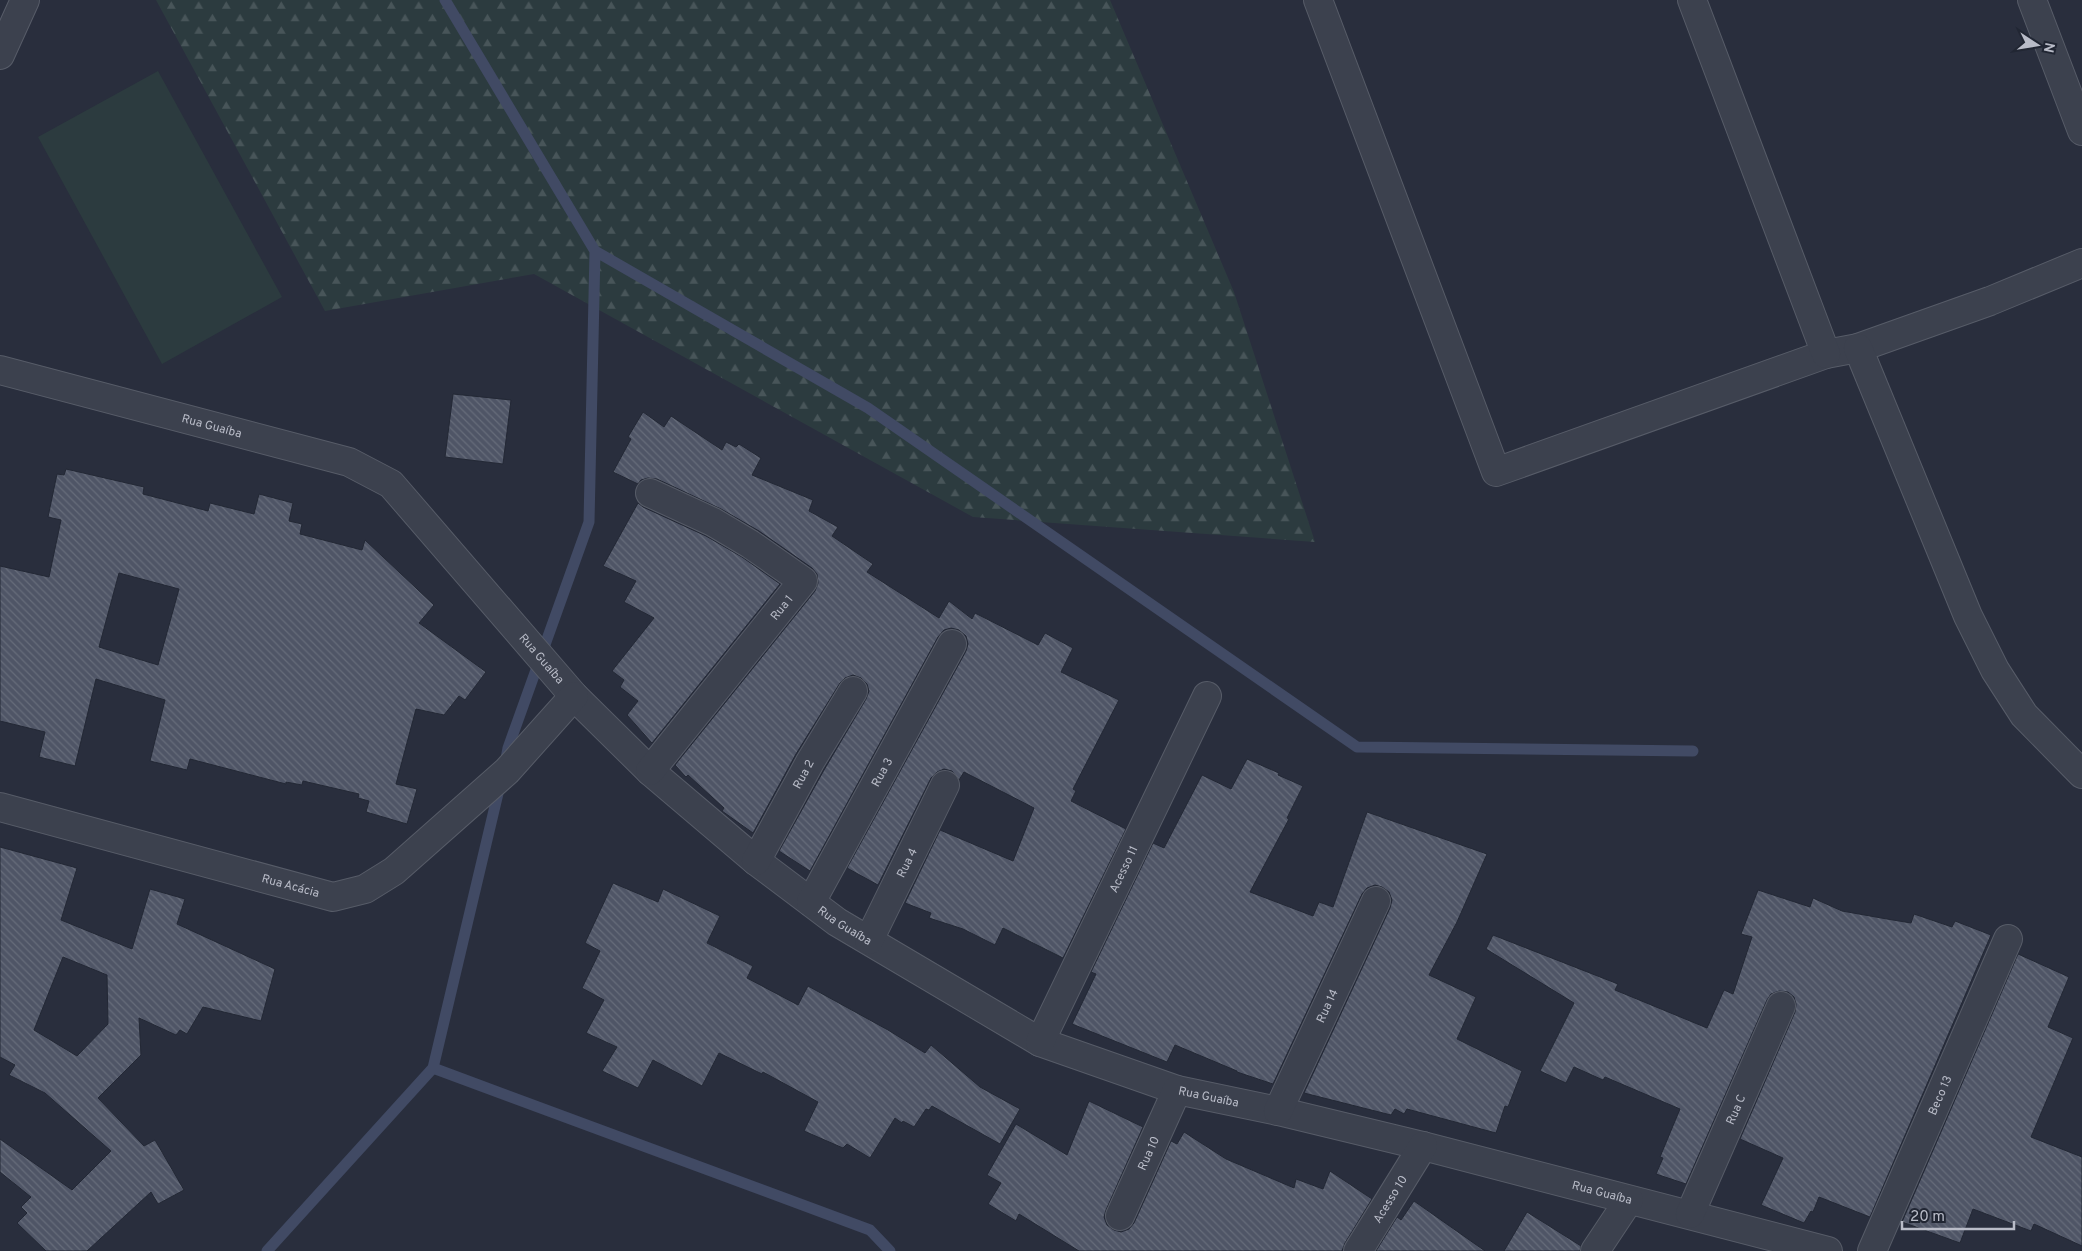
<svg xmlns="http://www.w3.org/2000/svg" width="2082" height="1251" viewBox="0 0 2082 1251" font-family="Overpass,sans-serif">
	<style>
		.forest { fill: url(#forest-firs) }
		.pitch { fill: #2c3b3f }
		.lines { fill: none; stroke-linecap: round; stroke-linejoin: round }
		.stream { stroke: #414a64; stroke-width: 11 }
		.building { fill: url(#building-back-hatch); stroke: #232835; fill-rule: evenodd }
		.minor-casing { stroke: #575c68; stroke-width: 30 }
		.minor { stroke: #3c414e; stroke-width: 28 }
		.labels { text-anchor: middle; stroke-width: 4; stroke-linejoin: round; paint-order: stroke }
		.street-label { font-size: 12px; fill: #b9bcc8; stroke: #212633 }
	</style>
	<defs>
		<pattern id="forest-firs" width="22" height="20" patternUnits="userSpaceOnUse" patternTransform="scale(1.25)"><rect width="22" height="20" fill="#2c3b3f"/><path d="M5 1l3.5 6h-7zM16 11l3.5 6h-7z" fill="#485559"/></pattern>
		<pattern id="building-back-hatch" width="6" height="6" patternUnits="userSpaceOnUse" patternTransform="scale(1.25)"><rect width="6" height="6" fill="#4f5566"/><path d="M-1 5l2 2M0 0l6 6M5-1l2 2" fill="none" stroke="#666c7a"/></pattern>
	</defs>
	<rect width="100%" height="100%" fill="#292e3d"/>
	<path class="forest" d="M 156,0 L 1110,0 L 1234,292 L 1315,542 L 973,517 L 534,274 L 325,311 Z"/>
	<path class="pitch" d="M 158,71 L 282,297 L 162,364 L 38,137 Z"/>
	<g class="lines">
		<path class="stream" d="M 445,0 L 595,251 L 589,522 L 508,748 L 505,764
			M 595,251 L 868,408 L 1357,747 L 1693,751
			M 433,1068 L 870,1230 L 890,1251
			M 267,1251 L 433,1068 L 500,785"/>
	</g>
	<path class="building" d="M 453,394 L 511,400 L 503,464 L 445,457 Z
		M 643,412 L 664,427 L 671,416 L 722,450 L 726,442 L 736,447 L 739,444 L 761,458 L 752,475 L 813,500 L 809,511 L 838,527 L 832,536 L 873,564 L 867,572 L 939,618 L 949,601 L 972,619 L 975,613 L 1038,645 L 1045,633 L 1073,648 L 1061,672 L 1119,700 L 1073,789 L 1076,791 L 1071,801 L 1126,829 L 1063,958 L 1003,928 L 995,945 L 963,929 L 929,918 L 931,913 L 905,903 L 940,830 L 1013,861 L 1034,808 L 964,772 L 959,780 L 952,771 L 944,769 L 937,772 L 931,778 L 878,885 L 847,868 L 966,651 L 968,644 L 966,636 L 959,630 L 951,628 L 944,630 L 938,637 L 810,871 L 779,851 L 824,770 L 866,699 L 869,691 L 867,684 L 861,678 L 853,675 L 845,678 L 840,683 L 796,754 L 753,833 L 722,811 L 724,808 L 688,775 L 686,777 L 675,765 L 815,591 L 818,583 L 817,574 L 812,568 L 759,531 L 721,509 L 657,479 L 648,478 L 641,480 L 638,484 L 613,472 L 631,439 L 628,437 Z
		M 66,469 L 144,487 L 143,494 L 208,511 L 210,503 L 254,514 L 259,494 L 293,503 L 289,521 L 302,524 L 300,534 L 362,550 L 365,540 L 434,605 L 419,623 L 486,672 L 465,700 L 459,696 L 444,715 L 416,709 L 396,784 L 417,789 L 407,824 L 366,812 L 369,801 L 358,798 L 359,794 L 303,781 L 302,785 L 286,782 L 286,784 L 190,759 L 187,770 L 150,761 L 165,700 L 96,679 L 75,766 L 39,757 L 45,732 L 0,721 L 0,566 L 49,577 L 61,520 L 48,517 L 57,474 L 64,475 ZM 119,573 L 179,589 L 158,665 L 99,647 Z
		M 638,503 L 643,507 L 706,536 L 742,557 L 780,584 L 652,743 L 627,715 L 638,701 L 620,687 L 624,680 L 612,671 L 654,618 L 624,602 L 636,581 L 603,566 Z
		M 1247,759 L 1279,773 L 1278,775 L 1303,786 L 1287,818 L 1289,819 L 1250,892 L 1313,916 L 1319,902 L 1333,907 L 1367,812 L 1487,854 L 1457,922 L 1429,975 L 1476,997 L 1457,1039 L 1522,1071 L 1508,1107 L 1505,1106 L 1496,1133 L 1407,1109 L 1404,1114 L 1395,1109 L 1391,1115 L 1304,1093 L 1390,908 L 1392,900 L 1389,892 L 1382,887 L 1375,885 L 1367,888 L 1362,894 L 1273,1084 L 1237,1072 L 1237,1071 L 1175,1045 L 1167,1062 L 1072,1024 L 1096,974 L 1091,972 L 1153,843 L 1164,848 L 1202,775 L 1231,789 Z
		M 0,847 L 77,868 L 61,920 L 132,949 L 150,889 L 185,899 L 177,924 L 275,969 L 261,1021 L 203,1007 L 187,1034 L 180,1030 L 176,1035 L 139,1018 L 141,1055 L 98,1098 L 144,1146 L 155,1140 L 184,1190 L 158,1204 L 151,1192 L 87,1251 L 46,1251 L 17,1223 L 27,1213 L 21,1207 L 31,1197 L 0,1172 L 0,1139 L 72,1190 L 111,1151 L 45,1093 L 9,1075 L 15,1065 L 0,1057 ZM 63,957 L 107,975 L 108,1024 L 77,1056 L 34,1030 Z
		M 613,883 L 658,902 L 663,889 L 720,916 L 707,943 L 753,966 L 747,978 L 798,1005 L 808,986 L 888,1030 L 925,1053 L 931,1045 L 980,1087 L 1020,1109 L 1000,1144 L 932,1106 L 929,1110 L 926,1109 L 914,1127 L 903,1121 L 902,1123 L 895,1118 L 870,1158 L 847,1144 L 843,1148 L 804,1131 L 818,1102 L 763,1072 L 762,1074 L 719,1053 L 702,1086 L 653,1060 L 638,1088 L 602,1071 L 617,1047 L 586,1033 L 604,1000 L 582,988 L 600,951 L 585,943 Z
		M 1758,890 L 1810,907 L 1813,898 L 1842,911 L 1887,919 L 1911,923 L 1914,914 L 1952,927 L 1955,921 L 1991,935 L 1870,1217 L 1819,1197 L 1813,1212 L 1811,1211 L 1804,1223 L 1761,1205 L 1783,1158 L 1740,1139 L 1795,1012 L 1796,1004 L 1794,997 L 1788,992 L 1779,991 L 1771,994 L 1767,1000 L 1686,1184 L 1656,1174 L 1663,1158 L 1660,1157 L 1680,1109 L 1605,1077 L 1603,1080 L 1574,1067 L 1566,1083 L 1540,1071 L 1574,1003 L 1486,949 L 1493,935 L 1618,984 L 1615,990 L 1707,1028 L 1724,990 L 1733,994 L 1752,937 L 1741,934 Z
		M 2018,954 L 2069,977 L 2048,1027 L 2073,1038 L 2031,1137 L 2082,1157 L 2082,1246 L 2034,1224 L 2031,1231 L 1973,1209 L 1960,1243 L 1902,1222 Z
		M 1089,1101 L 1143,1127 L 1106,1210 L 1104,1217 L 1107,1225 L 1114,1230 L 1121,1232 L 1129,1229 L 1134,1223 L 1171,1141 L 1177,1144 L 1184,1132 L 1226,1159 L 1294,1188 L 1296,1179 L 1323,1189 L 1330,1171 L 1372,1199 L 1345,1243 L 1342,1251 L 1079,1251 L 1019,1214 L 1016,1221 L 988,1204 L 1001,1183 L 987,1175 L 1016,1124 L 1067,1155 Z
		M 1414,1201 L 1485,1251 L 1376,1251 L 1397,1217 L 1401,1220 Z
		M 1527,1212 L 1581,1246 L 1580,1251 L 1504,1251 Z"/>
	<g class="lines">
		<g class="minor-casing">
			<g id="minor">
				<path d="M 1318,0 L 1496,472 L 1826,354 L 1858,348 L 1990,301 L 2082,263"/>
				<path d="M 1692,0 L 1826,354"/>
				<path d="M 2032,0 L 2082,131"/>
				<path d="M 0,55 L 25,0"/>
				<path d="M 1858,348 L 1968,616 L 1995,670 L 2024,715 L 2082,774"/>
				<path id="s1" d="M 0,370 L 349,462 L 391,484 L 574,696 L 650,771 L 756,861 L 837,922 L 1040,1042 L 1177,1090 L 1278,1111 L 1423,1146 L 1828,1251"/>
				<path id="s2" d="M 650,771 L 803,581 L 750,544 L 713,522 L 650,493"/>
				<path id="s3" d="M 0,807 L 333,897 L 365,889 L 394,871 L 507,771 L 574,696"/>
				<path id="s4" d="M 756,861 L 810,762 L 853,691"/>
				<path id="s5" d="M 811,902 L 952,644"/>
				<path id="s6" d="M 869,940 L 945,785"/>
				<path id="s7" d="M 1040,1042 L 1207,696"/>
				<path id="s8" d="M 1278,1111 L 1376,901"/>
				<path id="s9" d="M 1690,1214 L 1781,1006"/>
				<path id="s10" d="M 1120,1216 L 1177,1090"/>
				<path id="s11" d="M 1358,1251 L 1423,1146"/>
				<path d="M 1595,1251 L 1629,1200"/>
				<path id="s12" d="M 1872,1251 L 2008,939"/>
			</g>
		</g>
		<use href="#minor" class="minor"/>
	</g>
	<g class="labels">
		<g class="street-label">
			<text dy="4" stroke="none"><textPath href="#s1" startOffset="219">Rua Guaíba</textPath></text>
			<text dy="4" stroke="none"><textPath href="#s2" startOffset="210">Rua 1</textPath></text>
			<text dy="4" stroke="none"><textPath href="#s1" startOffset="639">Rua Guaíba</textPath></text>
			<text dy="4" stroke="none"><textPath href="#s5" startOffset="148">Rua 3</textPath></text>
			<text dy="4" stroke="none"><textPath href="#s4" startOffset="99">Rua 2</textPath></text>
			<text dy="4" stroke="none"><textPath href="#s6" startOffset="86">Rua 4</textPath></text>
			<text dy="4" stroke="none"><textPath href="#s7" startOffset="192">Acesso 11</textPath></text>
			<text dy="4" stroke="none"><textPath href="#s3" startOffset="301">Rua Acácia</textPath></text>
			<text dy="4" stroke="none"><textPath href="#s1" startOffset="1044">Rua Guaíba</textPath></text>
			<text dy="4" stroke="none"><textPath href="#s8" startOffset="116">Rua 14</textPath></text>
			<text dy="4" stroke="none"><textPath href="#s12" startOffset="170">Beco 13</textPath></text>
			<text dy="4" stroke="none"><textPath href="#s1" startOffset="1449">Rua Guaíba</textPath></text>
			<text dy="4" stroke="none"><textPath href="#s9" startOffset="114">Rua C</textPath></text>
			<text dy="4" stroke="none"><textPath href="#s10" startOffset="69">Rua 10</textPath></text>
			<text dy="4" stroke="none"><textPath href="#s1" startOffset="1854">Rua Guaíba</textPath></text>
			<text dy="4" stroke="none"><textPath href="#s11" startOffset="61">Acesso 10</textPath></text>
		</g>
	</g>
	<g transform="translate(2037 45) rotate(102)" stroke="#212633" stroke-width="4" paint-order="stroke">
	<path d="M0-4L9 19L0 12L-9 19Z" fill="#b9bcc8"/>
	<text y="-8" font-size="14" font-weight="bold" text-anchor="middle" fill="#b9bcc8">N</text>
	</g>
	<path d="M1902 1221v8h112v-8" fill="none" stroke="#b9bcc8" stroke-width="2.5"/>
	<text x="1910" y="1221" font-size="15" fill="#b9bcc8" stroke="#212633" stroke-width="4" paint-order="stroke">20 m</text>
</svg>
